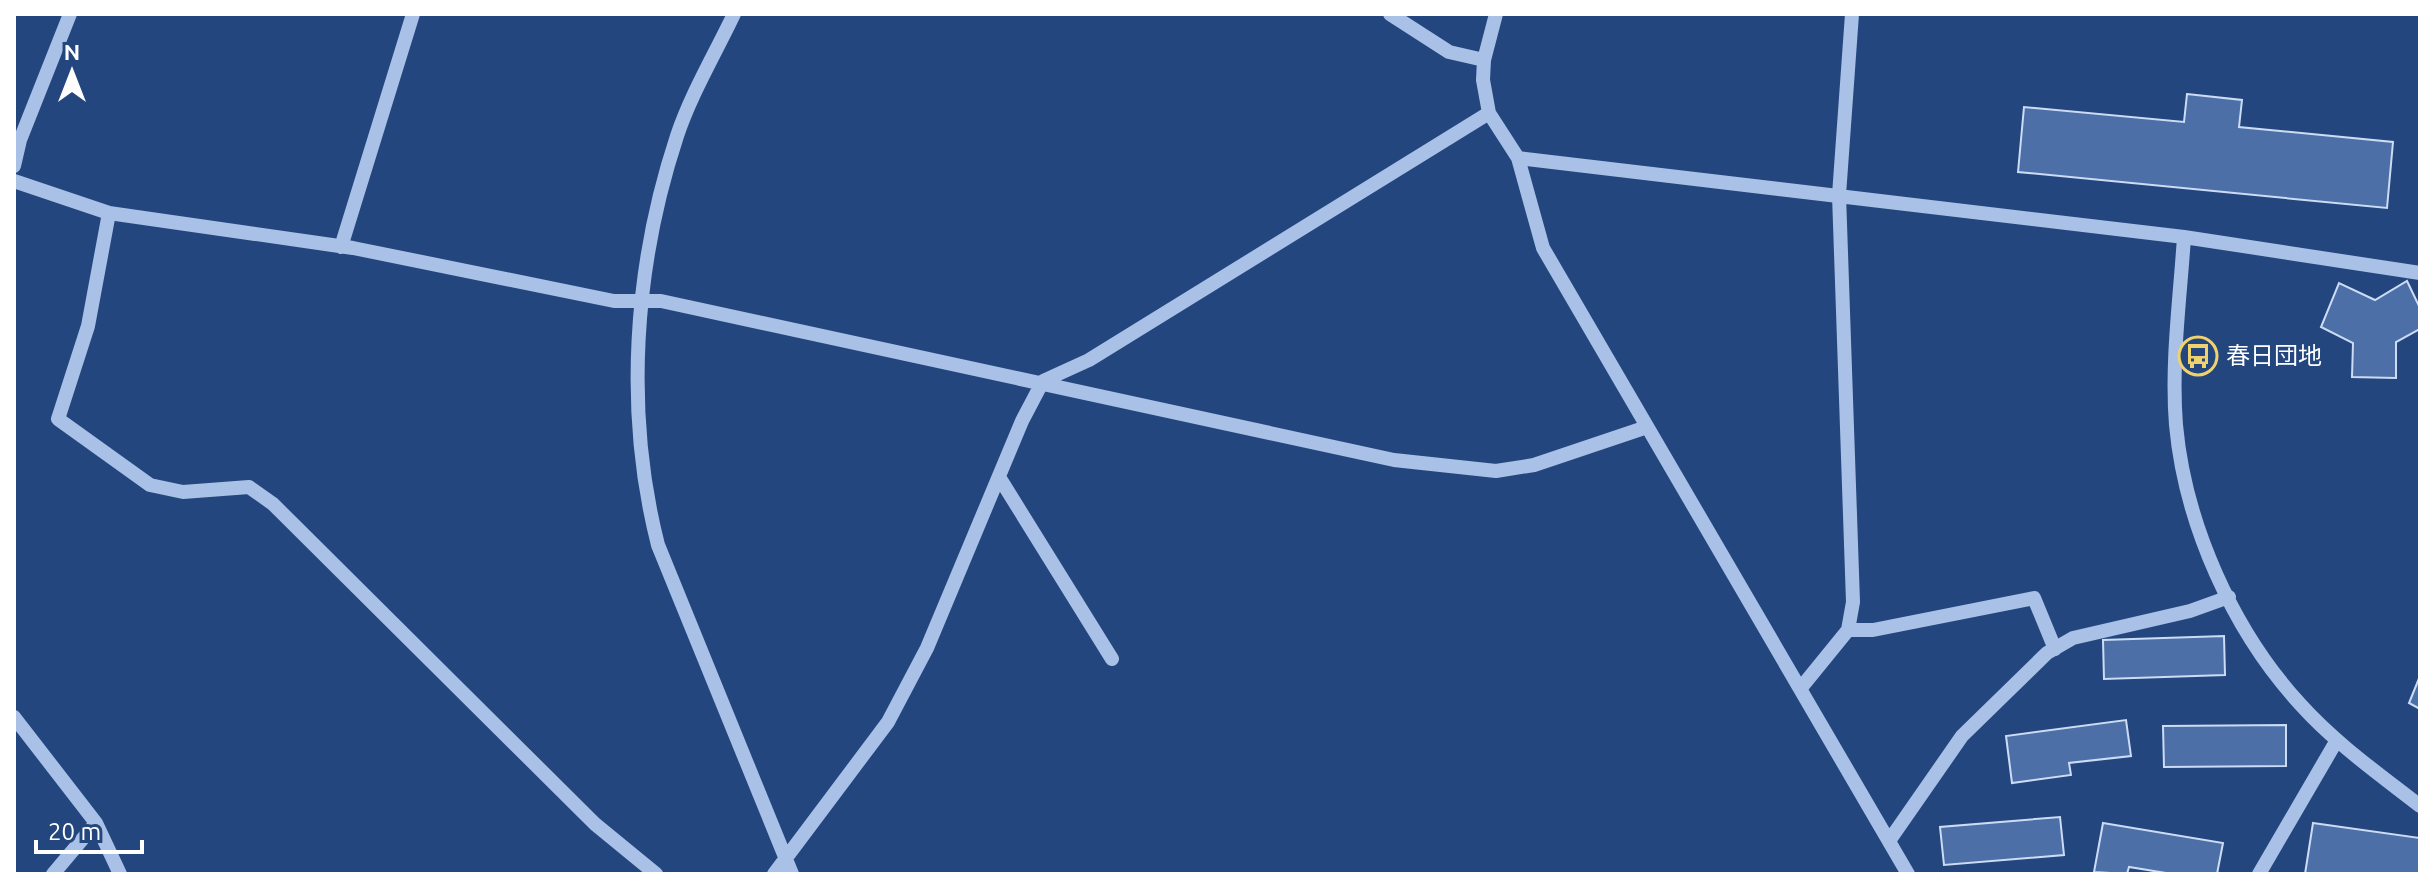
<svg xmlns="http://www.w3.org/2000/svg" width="2434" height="888" viewBox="0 0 2434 888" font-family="Ubuntu,'Noto Sans JP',sans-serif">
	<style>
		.building { fill: #4c6fa7; stroke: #ccdcf5; stroke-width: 2 }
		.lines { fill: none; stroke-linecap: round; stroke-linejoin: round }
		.minor { stroke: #a9c1e6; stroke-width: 14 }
		.labels { text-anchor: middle; stroke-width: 6; stroke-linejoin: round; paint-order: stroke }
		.poi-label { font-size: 24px; fill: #fff; stroke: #24467e; text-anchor: start }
	</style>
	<rect width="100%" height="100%" fill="#24467e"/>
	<path class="building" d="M 2187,94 L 2242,100 L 2239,127 L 2393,142 L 2387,208 L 2018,172 L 2024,107 L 2184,122 Z
		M 2407,281 L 2420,308 L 2420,329 L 2396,342 L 2396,378 L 2352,377 L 2353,343 L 2321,327 L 2339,283 L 2375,300 Z
		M 2224,636 L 2225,675 L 2104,679 L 2103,640 Z
		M 2420,676 L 2420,709 L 2409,703 Z
		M 2126,720 L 2131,756 L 2069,763 L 2071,775 L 2012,783 L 2006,736 Z
		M 2286,725 L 2286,766 L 2164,767 L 2163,726 Z
		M 2060,817 L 2064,855 L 1944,865 L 1940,827 Z
		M 2103,823 L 2223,843 L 2217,874 L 2172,874 L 2129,867 L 2127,874 L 2094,872 Z
		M 2313,823 L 2420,838 L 2420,874 L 2305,874 Z"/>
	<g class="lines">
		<path class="minor" d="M 734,14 C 715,54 691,94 677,136 C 634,266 624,412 658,545 L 792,874
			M 1390,14 L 1449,52 L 1484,60
			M 1496,14 L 1484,60 L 1483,80 L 1489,113 L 1518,158 L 1543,248 L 1908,874
			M 1518,158 L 2184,237 L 2420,273
			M 14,166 L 20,140 L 70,14
			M 14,181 L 109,213 L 353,248 L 614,301 L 661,301 L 1394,460 L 1496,471 L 1534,465 L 1647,427
			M 109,213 L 88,326 L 58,419 L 150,485 L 183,492 L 249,487 L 273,504 L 595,824 L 656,874
			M 2184,237 C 2180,299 2171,363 2176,425 C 2185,524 2233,631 2300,704 C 2335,743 2379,774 2420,806
			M 341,247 L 413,14
			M 999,477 L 1112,659
			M 1848,630 L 1873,630 L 2034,598 L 2055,649
			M 1800,689 L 1848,630 L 1853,602 L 1839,195 L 1852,14
			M 14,717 L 96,823 L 120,874
			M 1889,841 L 1962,736 L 2047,653 L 2073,638 L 2190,611 L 2229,597
			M 53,874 L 96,823
			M 774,874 L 888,722 L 927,648 L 1022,421 L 1043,381 L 1089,360 L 1489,113
			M 2259,874 L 2337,740"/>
	</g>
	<defs>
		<g id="bus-ring" transform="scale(2)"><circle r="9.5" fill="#24467e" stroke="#f0d26d" stroke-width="1.5"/><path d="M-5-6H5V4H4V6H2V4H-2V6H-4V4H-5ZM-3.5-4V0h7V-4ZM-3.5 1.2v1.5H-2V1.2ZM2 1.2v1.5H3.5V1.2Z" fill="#f0d26d"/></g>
	</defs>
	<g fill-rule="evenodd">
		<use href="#bus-ring" x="2198" y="356"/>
	</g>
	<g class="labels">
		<g class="poi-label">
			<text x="2226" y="364">春日団地</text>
		</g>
	</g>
	<rect width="2434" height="888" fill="none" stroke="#ffffff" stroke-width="32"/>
	<g transform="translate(72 72)" stroke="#24467e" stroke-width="6" paint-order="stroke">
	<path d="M0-6L14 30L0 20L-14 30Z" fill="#ffffff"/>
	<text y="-12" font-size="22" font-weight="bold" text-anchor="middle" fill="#ffffff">N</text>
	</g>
	<path d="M36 840v12h106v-12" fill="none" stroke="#ffffff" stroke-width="4"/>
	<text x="48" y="840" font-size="24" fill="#ffffff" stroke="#24467e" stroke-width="6" paint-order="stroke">20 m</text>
</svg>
